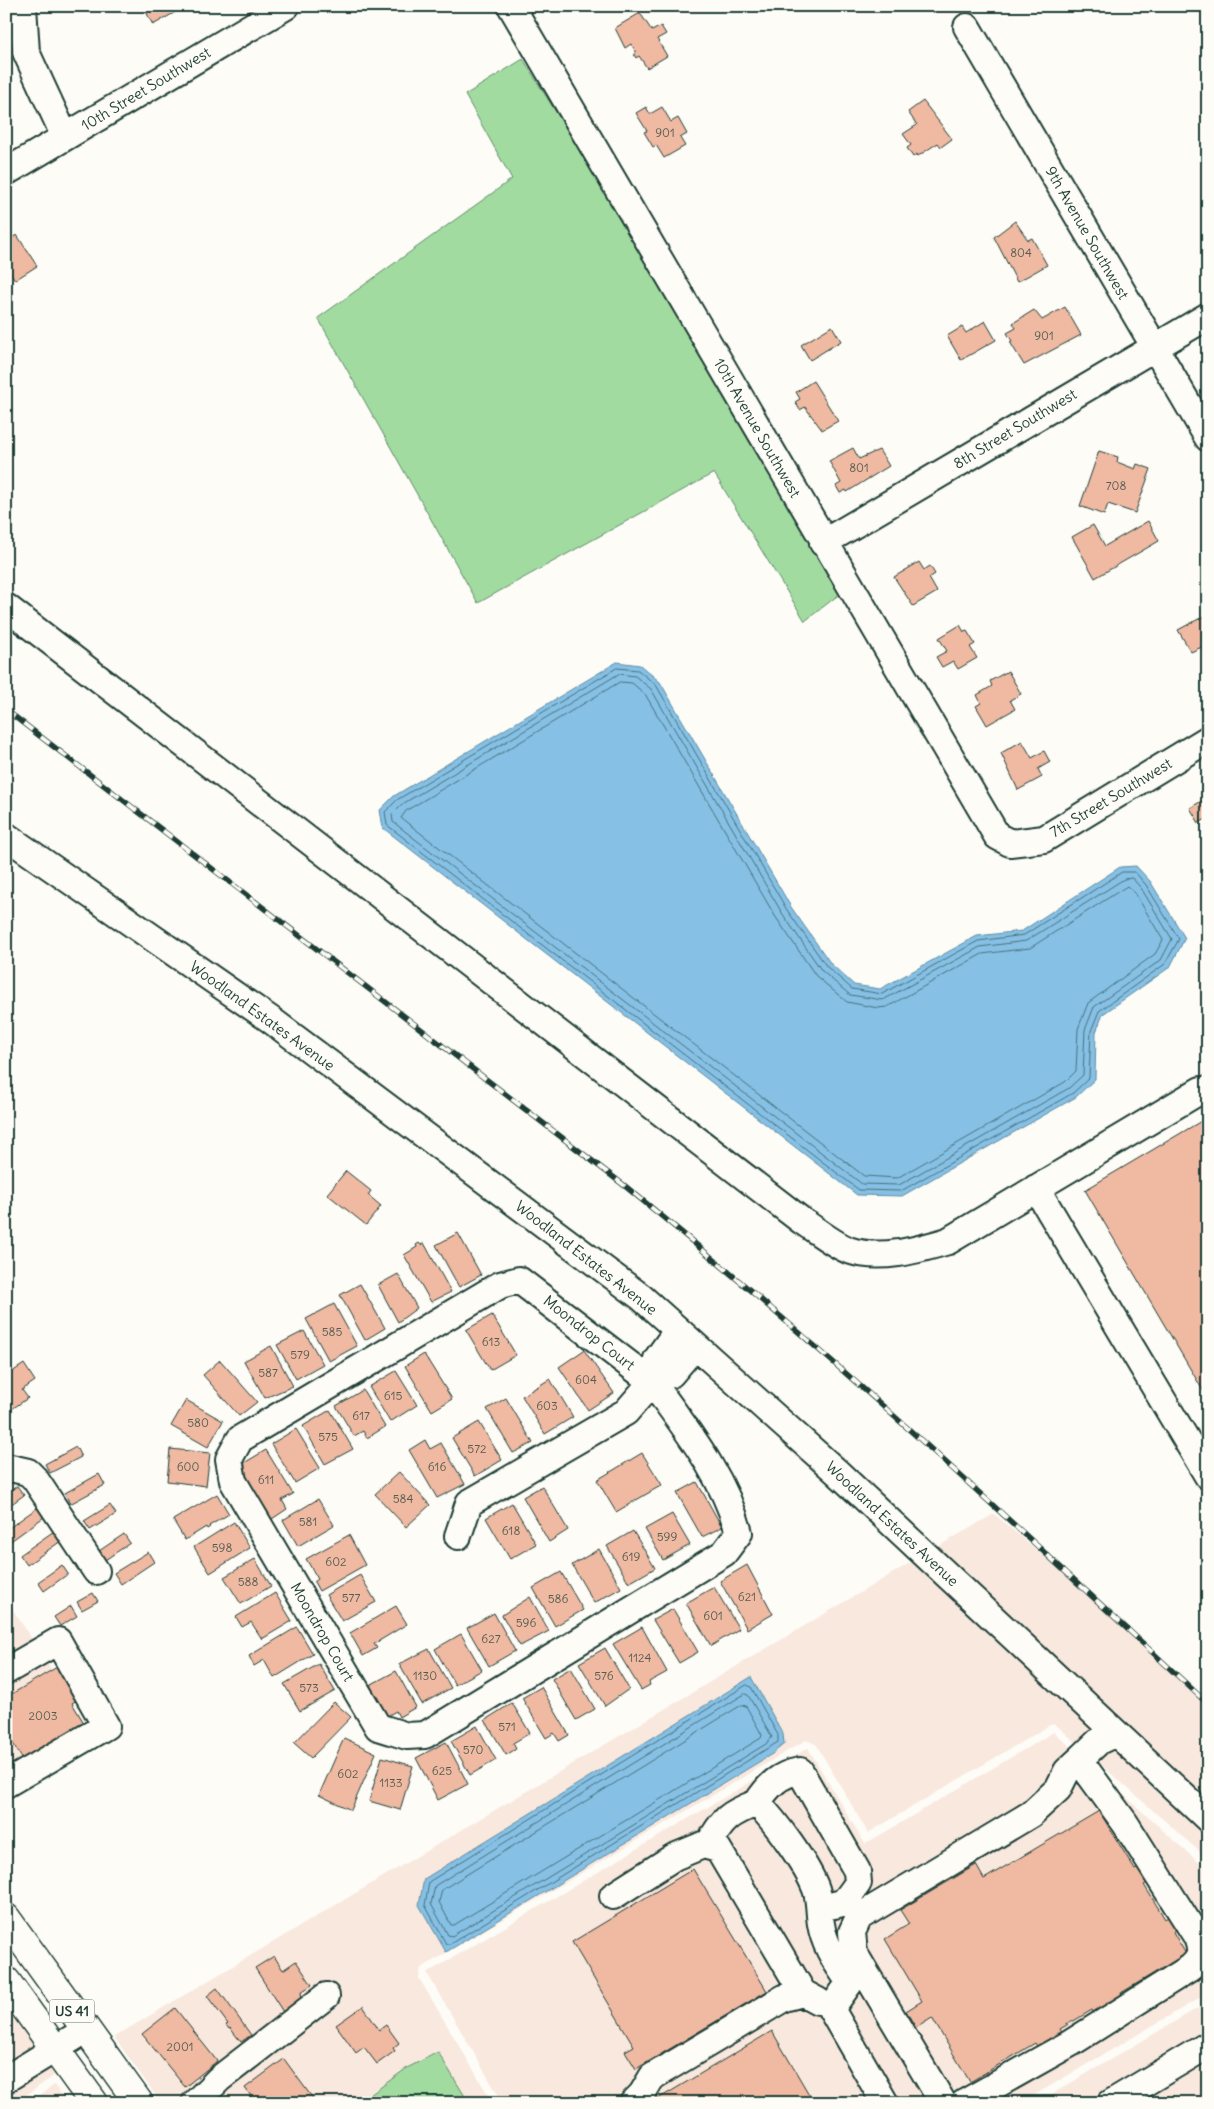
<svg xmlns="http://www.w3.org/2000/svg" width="1214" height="2109" viewBox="0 0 1214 2109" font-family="Delius,sans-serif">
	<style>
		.built { fill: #f9e8de; fill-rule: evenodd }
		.green { fill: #a2dba0; stroke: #608c6a }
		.water { fill: #86c0e5; stroke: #5d8c9e }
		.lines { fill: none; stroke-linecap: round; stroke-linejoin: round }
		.shore { stroke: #48717b; stroke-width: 1 }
		.building { fill: #efb9a2; stroke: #1f3d34 }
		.minor-casing { stroke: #1f3d34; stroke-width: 30 }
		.major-casing { stroke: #1f3d34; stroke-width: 31 }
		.minor { stroke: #fdfcf7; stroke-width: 26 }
		.major { stroke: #fdfcf7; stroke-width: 28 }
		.rail-casing { stroke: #1f3d34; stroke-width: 5.5 }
		.rail { stroke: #fdfcf7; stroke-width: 4; stroke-dasharray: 11; stroke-linecap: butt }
		.labels { text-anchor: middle; stroke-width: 5; stroke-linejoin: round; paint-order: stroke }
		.number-label { font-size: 12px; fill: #535c50 }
		.shield { fill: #fdfcf7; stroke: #62766e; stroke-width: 1 }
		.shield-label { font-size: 14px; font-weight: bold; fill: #1f3d34 }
		.street-label { font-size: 15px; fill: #1f3d34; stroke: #fdfcf7 }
	</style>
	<rect width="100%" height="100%" fill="#fdfcf7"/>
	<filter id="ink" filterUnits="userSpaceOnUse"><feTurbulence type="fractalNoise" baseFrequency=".02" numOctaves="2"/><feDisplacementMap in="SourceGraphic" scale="10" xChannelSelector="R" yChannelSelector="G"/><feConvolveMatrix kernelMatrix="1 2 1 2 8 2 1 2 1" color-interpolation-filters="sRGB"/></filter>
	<g filter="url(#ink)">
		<path class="built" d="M 994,1514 L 1125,1625 L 1208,1701 L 1208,1805 L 934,1549 Z
			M 915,1560 L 1208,1833 L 1208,1859 L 1055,1724 L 1050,1725 L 868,1833 L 816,1744 L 806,1740 L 421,1968 L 419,1978 L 493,2103 L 469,2103 L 438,2053 L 407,2068 L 359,2103 L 161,2103 L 114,2037 ZM 751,1677 L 783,1734 L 446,1952 L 419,1905 Z
			M 6,1599 L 93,1734 L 6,1792 Z
			M 1054,1732 L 1208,1871 L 1208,1993 L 1021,2103 L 503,2103 L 427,1973 L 808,1748 L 865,1844 Z
			M 6,2001 L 58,2073 L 15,2103 L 6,2103 Z
			M 1208,2002 L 1208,2034 L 1092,2103 L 1037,2103 Z
			M 1208,2056 L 1208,2103 L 1129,2103 Z
			M 54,2085 L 67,2103 L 29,2103 Z"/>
		<path class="green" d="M 523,59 L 613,204 L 841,593 L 805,621 L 714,473 L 478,603 L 318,318 L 512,179 L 465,95 Z
			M 438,2052 L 469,2103 L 359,2103 L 407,2068 Z"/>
		<path class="water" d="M 617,662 L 640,665 L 660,682 L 791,907 L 831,964 L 854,985 L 880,989 L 977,936 L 1022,931 L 1120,867 L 1136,866 L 1150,881 L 1185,938 L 1170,967 L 1103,1014 L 1096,1032 L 1095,1079 L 1076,1097 L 902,1196 L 857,1195 L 383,828 L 380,810 L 394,796 Z
			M 751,1677 L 783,1734 L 784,1744 L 772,1754 L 446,1952 L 419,1905 L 424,1879 Z"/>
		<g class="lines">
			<path class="shore" d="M 617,668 L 638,670 L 656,685 L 787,910 L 827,967 L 852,989 L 882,994 L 978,941 L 1024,935 L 1122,872 L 1135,872 L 1146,885 L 1179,939 L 1165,964 L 1099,1011 L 1091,1031 L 1089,1078 L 1073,1093 L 901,1191 L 859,1190 L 387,825 L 385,812 L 397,800 Z
				M 619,674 L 635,676 L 651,689 L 782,913 L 822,971 L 850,995 L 883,1000 L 980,947 L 1026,941 L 1124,879 L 1132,878 L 1141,888 L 1172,939 L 1161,960 L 1094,1007 L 1085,1030 L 1083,1075 L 1069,1088 L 899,1185 L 862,1184 L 393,822 L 392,814 L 401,805 Z
				M 620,682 L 632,683 L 645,694 L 775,916 L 816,976 L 847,1002 L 878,1008 L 887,1007 L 982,954 L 1030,948 L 1127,886 L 1135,893 L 1163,940 L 1155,954 L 1088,1003 L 1078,1029 L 1076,1071 L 1065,1082 L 897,1178 L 864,1176 L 401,818 L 406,811 Z
				M 747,1685 L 751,1687 L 778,1735 L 778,1742 L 450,1944 L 446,1944 L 425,1905 L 429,1882 Z
				M 745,1694 L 748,1695 L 772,1737 L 766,1744 L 452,1936 L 448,1935 L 431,1904 L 435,1886 Z
				M 742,1705 L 746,1706 L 762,1735 L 761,1738 L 454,1925 L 451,1925 L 439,1902 L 442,1890 Z"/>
		</g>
		<path class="building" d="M 143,6 L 186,6 L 153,25 Z
			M 640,13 L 652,31 L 661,26 L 666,34 L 657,39 L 667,56 L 647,68 L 639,56 L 636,58 L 634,54 L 636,52 L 631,44 L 625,48 L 615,28 Z
			M 923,101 L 952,139 L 941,147 L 938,143 L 918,156 L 917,154 L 913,157 L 907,148 L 911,145 L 903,134 L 917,125 L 908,112 Z
			M 646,107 L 650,114 L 662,107 L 671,122 L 678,118 L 687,134 L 680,138 L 685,146 L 664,158 L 656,145 L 653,147 L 644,132 L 647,131 L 636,113 Z
			M 1015,221 L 1028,240 L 1032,238 L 1047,265 L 1017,282 L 994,237 Z
			M 17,235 L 37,266 L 15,280 L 8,268 L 6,269 L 6,237 L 9,239 Z
			M 1065,307 L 1081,335 L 1024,365 L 1010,342 L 1012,341 L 1007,333 L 1016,328 L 1013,323 L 1034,310 L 1042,320 Z
			M 985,321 L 996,340 L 961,360 L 947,336 L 962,327 L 966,333 Z
			M 832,326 L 841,341 L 810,360 L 801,345 Z
			M 813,381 L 838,421 L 822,430 L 805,407 L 800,410 L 795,402 L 800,399 L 796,392 Z
			M 853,448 L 859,459 L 879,450 L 889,466 L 847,492 L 846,490 L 840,493 L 836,486 L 841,483 L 829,461 Z
			M 1099,451 L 1118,457 L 1117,462 L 1135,469 L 1137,464 L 1151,469 L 1135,513 L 1108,504 L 1104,515 L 1080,506 Z
			M 1148,521 L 1159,541 L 1095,578 L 1072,537 L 1093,525 L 1105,546 Z
			M 919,562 L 924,570 L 930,566 L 935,574 L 929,578 L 937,592 L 913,606 L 894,577 Z
			M 1208,614 L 1208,628 L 1202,631 L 1204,637 L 1208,634 L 1208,644 L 1191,652 L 1178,630 Z
			M 960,625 L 964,632 L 967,631 L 975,644 L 970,647 L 977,658 L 958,669 L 953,661 L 942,667 L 936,657 L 947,651 L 939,638 Z
			M 1008,671 L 1021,694 L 1010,700 L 1015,709 L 987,725 L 976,706 L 981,703 L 977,695 L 992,686 L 990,681 Z
			M 1022,741 L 1032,758 L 1044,751 L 1050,762 L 1038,769 L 1042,777 L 1018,790 L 1001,753 Z
			M 1208,797 L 1208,818 L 1199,823 L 1190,808 Z
			M 1208,1117 L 1208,1399 L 1085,1190 Z
			M 346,1171 L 371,1191 L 368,1195 L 381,1206 L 366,1225 L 327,1194 Z
			M 458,1233 L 481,1275 L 459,1287 L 436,1245 Z
			M 419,1243 L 421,1245 L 424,1243 L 451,1292 L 431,1302 L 404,1255 L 417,1247 L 416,1245 Z
			M 398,1274 L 417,1308 L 398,1322 L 378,1285 Z
			M 360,1284 L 385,1328 L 365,1340 L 340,1295 Z
			M 334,1304 L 357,1346 L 329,1361 L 306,1319 Z
			M 492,1315 L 516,1355 L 490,1370 L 466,1330 Z
			M 304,1331 L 323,1364 L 296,1379 L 277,1345 Z
			M 271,1346 L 293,1386 L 265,1398 L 244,1361 Z
			M 584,1350 L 614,1393 L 588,1410 L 559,1367 Z
			M 424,1354 L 452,1399 L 432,1411 L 405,1366 Z
			M 220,1360 L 257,1402 L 239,1416 L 203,1375 Z
			M 24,1364 L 35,1381 L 22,1390 L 28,1398 L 6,1413 L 6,1376 Z
			M 396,1371 L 417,1405 L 390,1422 L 369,1387 Z
			M 550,1379 L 573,1417 L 545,1434 L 522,1396 Z
			M 363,1390 L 385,1427 L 367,1438 L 363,1431 L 354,1436 L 336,1406 Z
			M 506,1398 L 533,1443 L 513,1453 L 487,1409 Z
			M 186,1400 L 223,1421 L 208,1447 L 171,1426 Z
			M 330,1410 L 353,1449 L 325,1464 L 303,1426 Z
			M 479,1422 L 502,1460 L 475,1476 L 452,1438 Z
			M 296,1429 L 320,1468 L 295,1483 L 271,1444 Z
			M 425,1440 L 430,1449 L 441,1443 L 465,1484 L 437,1498 L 409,1450 Z
			M 76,1447 L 81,1457 L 50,1473 L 45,1464 Z
			M 170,1449 L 210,1453 L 206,1486 L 167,1481 Z
			M 266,1450 L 293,1494 L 282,1500 L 287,1509 L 272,1519 L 239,1466 Z
			M 642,1453 L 662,1485 L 616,1512 L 597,1480 Z
			M 399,1472 L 430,1505 L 406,1527 L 375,1494 Z
			M 99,1474 L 105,1485 L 70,1504 L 65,1493 Z
			M 697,1482 L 722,1527 L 702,1537 L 677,1493 Z
			M 17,1486 L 24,1495 L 6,1508 L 6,1494 Z
			M 542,1486 L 568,1530 L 549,1542 L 523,1497 Z
			M 217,1494 L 229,1514 L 209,1526 L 210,1527 L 207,1529 L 206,1527 L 185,1540 L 173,1520 Z
			M 318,1499 L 334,1525 L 298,1546 L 283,1520 Z
			M 512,1503 L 536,1544 L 510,1559 L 486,1518 Z
			M 110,1505 L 116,1514 L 90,1530 L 84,1521 Z
			M 37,1508 L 44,1517 L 8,1543 L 6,1530 Z
			M 672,1514 L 690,1545 L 663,1560 L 645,1529 Z
			M 234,1522 L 250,1548 L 210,1573 L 194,1547 Z
			M 54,1531 L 61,1541 L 27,1565 L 20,1555 Z
			M 633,1531 L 655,1568 L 629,1583 L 607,1546 Z
			M 124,1534 L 130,1543 L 105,1560 L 99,1551 Z
			M 349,1535 L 365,1565 L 319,1591 L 314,1582 L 318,1579 L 306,1559 Z
			M 599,1549 L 621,1588 L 594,1603 L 572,1565 Z
			M 148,1552 L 154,1562 L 121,1584 L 114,1573 Z
			M 255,1559 L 271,1586 L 241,1604 L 224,1577 Z
			M 62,1565 L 68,1574 L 44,1591 L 38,1582 Z
			M 747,1565 L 773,1614 L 747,1629 L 720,1581 Z
			M 561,1572 L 583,1610 L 555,1626 L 533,1588 Z
			M 360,1575 L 376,1602 L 342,1621 L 326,1595 Z
			M 714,1587 L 739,1629 L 711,1646 L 686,1603 Z
			M 93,1593 L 98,1601 L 82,1610 L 77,1602 Z
			M 275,1593 L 292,1621 L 262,1639 L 251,1622 L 242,1627 L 236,1617 Z
			M 530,1597 L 549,1631 L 520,1646 L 502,1615 Z
			M 71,1606 L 77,1616 L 60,1626 L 54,1617 Z
			M 396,1606 L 407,1624 L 374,1644 L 377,1648 L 363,1656 L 350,1633 Z
			M 673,1609 L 698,1652 L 679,1663 L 653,1620 Z
			M 494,1613 L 515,1651 L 489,1666 L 467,1628 Z
			M 297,1627 L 313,1654 L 274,1678 L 264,1660 L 254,1666 L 249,1656 Z
			M 642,1627 L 667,1672 L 649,1682 L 650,1685 L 641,1690 L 613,1644 Z
			M 461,1634 L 482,1670 L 455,1685 L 435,1649 Z
			M 605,1648 L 629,1689 L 605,1706 L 579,1663 Z
			M 429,1649 L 451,1688 L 422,1704 L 399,1664 Z
			M 319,1664 L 335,1691 L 300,1711 L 284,1684 Z
			M 57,1667 L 77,1700 L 72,1703 L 87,1728 L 26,1765 L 6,1732 L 6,1689 L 10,1695 Z
			M 571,1668 L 595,1709 L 576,1720 L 552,1679 Z
			M 396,1671 L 416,1707 L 399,1717 L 396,1711 L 387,1716 L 370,1685 Z
			M 541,1687 L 569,1735 L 559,1741 L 554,1733 L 546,1738 L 522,1698 Z
			M 334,1702 L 351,1717 L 311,1758 L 294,1743 Z
			M 512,1703 L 530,1733 L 513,1743 L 516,1749 L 506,1755 L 485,1720 Z
			M 477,1726 L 496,1760 L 470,1775 L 451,1741 Z
			M 344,1738 L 376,1753 L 351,1810 L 319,1795 Z
			M 446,1742 L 468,1784 L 438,1800 L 416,1758 Z
			M 382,1757 L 413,1766 L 400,1810 L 369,1801 Z
			M 1099,1811 L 1135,1870 L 1143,1865 L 1152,1880 L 1144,1885 L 1165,1919 L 1173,1914 L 1181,1927 L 1173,1932 L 1186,1954 L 1121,1993 L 1127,2004 L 1098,2021 L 1092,2010 L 1060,2029 L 1065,2037 L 1041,2052 L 1035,2043 L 970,2082 L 932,2018 L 916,2028 L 906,2011 L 922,2001 L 885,1939 L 909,1924 L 900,1910 L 976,1865 L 984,1879 Z
			M 693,1869 L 767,1991 L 636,2069 L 625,2051 L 634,2046 L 572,1942 Z
			M 274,1956 L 283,1970 L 296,1961 L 312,1985 L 301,1992 L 302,1999 L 283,2012 L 255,1968 Z
			M 217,1988 L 251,2035 L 241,2042 L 230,2028 L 229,2029 L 226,2025 L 228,2024 L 207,1996 Z
			M 363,2006 L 379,2030 L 386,2025 L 399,2043 L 393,2048 L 395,2051 L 377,2064 L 364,2047 L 356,2053 L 336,2025 Z
			M 175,2008 L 217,2061 L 185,2087 L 142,2034 Z
			M 772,2031 L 814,2103 L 653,2103 L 653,2102 Z
			M 284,2059 L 314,2100 L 310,2103 L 256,2103 L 245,2088 Z"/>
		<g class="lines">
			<g class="minor-casing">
				<path id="minor" d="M 23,6 L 26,52 L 65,137
					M 511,6 L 997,836 L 1010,843 L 1044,839 L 1208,739
					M 967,27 L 1208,438
					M 6,172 L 286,6
					M 823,543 L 1208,316
					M 6,607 L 802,1221 C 816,1230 833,1244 848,1250 C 881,1261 917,1250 948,1241 L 1201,1090 L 1208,1090
					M 6,836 L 271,1020 L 641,1297 L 838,1473 L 1208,1819
					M 1036,1188 L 1208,1476
					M 652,1382 L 519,1280 L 500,1285 L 240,1439 L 229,1459 L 233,1481 L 378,1727 L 407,1736 L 425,1735 L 724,1553 L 739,1533 C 724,1476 686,1429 652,1382 L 657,1359 L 677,1331
					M 6,1467 L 28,1472 L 35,1479 L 96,1571
					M 458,1536 L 469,1503 L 626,1412 L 652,1382 L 671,1374 L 694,1347
					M 6,1671 L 58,1641 L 106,1726 L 6,1784
					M 757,1803 C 768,1786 779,1774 800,1771 L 857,1871 L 858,1883 C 843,1904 846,1904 820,1907
					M 708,1846 C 722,1819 730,1813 757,1803 C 776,1822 807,1865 816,1889 C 820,1900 819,1912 821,1924 C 824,1945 837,1965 850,1982
					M 613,1896 L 674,1857 L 703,1845 L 718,1849 L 803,1993
					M 855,1955 L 943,2103
					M 6,2079 L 86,2030
					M 195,2103 L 219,2079 L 326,1996
					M 633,2103 L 642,2094 L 652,2077 L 784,1998 L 803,1993 L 818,2001
					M 885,2103 L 831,2009 L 856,1974 L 852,1932 L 859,1917 L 1031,1814 L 1058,1789 L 1067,1771 L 1079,1760 L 1099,1741 L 1116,1733
					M 964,2103 L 1071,2043 L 1190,1968 C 1202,1957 1202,1952 1197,1937 L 1125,1823 L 1079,1760
					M 1111,2103 L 1208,2045"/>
			</g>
			<g class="major-casing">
				<path id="major" d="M 6,1918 L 139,2103
					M 6,1981 L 94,2103"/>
			</g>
			<use href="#minor" class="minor"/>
			<use href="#major" class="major"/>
			<g class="rail-casing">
				<path id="rail" d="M 6,710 L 625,1186 C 827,1350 1017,1526 1208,1704"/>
			</g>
			<use href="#rail" class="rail"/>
		</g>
	</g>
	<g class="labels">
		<g class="number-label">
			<text x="665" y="137">901</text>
			<text x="1021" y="257">804</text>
			<text x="1044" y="340">901</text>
			<text x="859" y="472">801</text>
			<text x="1116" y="490">708</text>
			<text x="332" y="1336">585</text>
			<text x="491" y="1346">613</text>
			<text x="300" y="1359">579</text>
			<text x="268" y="1377">587</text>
			<text x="586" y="1384">604</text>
			<text x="393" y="1400">615</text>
			<text x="547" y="1410">603</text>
			<text x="361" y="1420">617</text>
			<text x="198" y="1427">580</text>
			<text x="328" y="1441">575</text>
			<text x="477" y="1453">572</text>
			<text x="188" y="1471">600</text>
			<text x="437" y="1471">616</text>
			<text x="266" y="1484">611</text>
			<text x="403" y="1503">584</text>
			<text x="308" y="1526">581</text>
			<text x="511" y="1535">618</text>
			<text x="667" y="1541">599</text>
			<text x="222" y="1552">598</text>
			<text x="631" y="1561">619</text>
			<text x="336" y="1566">602</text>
			<text x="248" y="1586">588</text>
			<text x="747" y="1601">621</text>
			<text x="351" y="1602">577</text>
			<text x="558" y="1603">586</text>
			<text x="713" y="1620">601</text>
			<text x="526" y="1627">596</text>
			<text x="491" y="1643">627</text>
			<text x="640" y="1662">1124</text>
			<text x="425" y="1680">1130</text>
			<text x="604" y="1680">576</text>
			<text x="309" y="1692">573</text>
			<text x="43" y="1720">2003</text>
			<text x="507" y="1731">571</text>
			<text x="473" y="1754">570</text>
			<text x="442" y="1775">625</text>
			<text x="348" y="1778">602</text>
			<text x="391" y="1787">1133</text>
			<text x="180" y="2051">2001</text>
		</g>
		<rect class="shield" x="49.5" y="1999.5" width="45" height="23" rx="4"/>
		<g class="shield-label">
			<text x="72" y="2016">US 41</text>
		</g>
		<g class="street-label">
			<text transform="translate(146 89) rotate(-31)" y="5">10th Street Southwest</text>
			<text transform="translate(1087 233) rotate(60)" y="5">9th Avenue Southwest</text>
			<text transform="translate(757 428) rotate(60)" y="5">10th Avenue Southwest</text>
			<text transform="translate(1015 429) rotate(-31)" y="5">8th Street Southwest</text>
			<text transform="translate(1111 798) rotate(-31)" y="5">7th Street Southwest</text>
			<text transform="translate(262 1016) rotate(36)" y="5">Woodland Estates Avenue</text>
			<text transform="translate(586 1258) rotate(38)" y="5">Woodland Estates Avenue</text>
			<text transform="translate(589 1333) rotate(38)" y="5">Moondrop Court</text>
			<text transform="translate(892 1524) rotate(43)" y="5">Woodland Estates Avenue</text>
			<text transform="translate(322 1632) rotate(60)" y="5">Moondrop Court</text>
		</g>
	</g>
	<rect width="1214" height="2109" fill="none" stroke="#fdfcf7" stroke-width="25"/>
	<rect x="12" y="12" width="1189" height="2084" fill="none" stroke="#1f3d34" stroke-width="2" filter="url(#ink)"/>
</svg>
